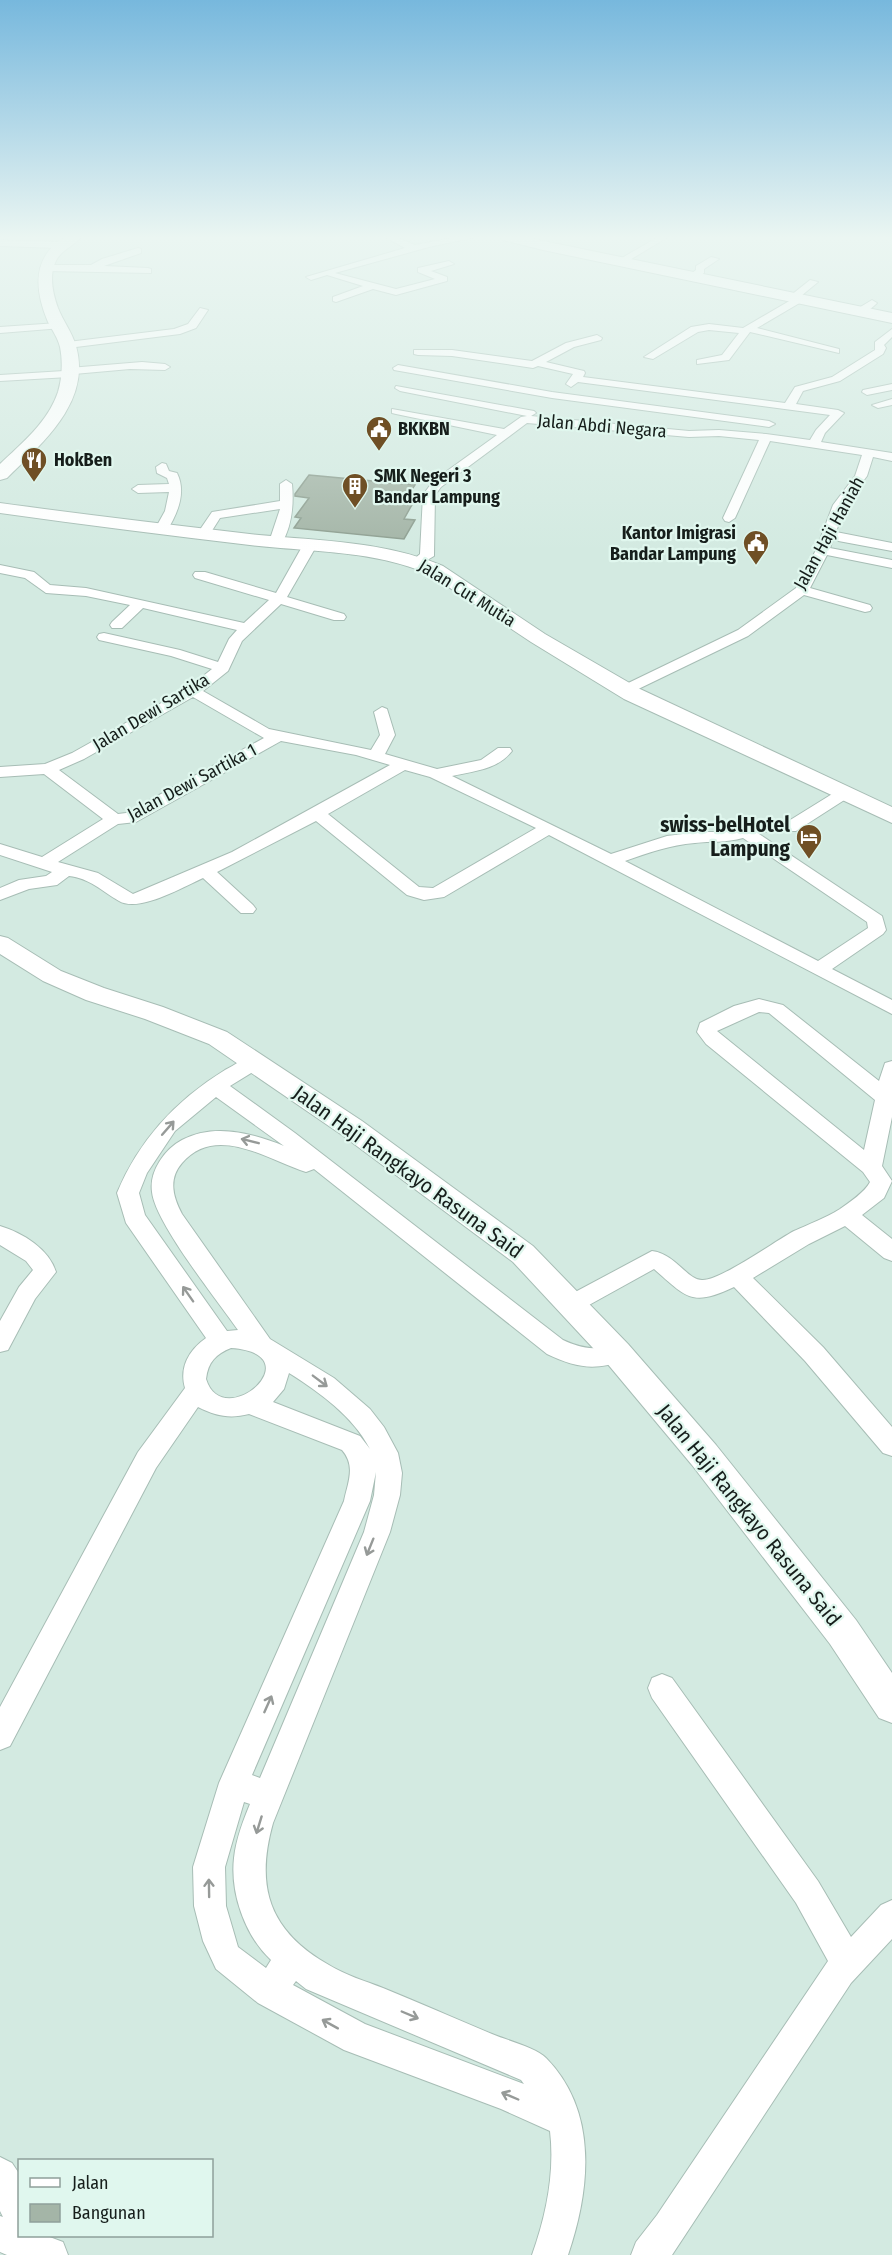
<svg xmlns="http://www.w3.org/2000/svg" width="892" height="2255" viewBox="0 0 892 2255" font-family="'Fira Sans Condensed',sans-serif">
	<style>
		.building { fill: #a4b5a7; stroke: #8e9f91; stroke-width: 1.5 }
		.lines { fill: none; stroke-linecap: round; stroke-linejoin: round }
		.minor-casing { stroke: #a7bdb5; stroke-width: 2 }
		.tertiary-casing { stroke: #a7bdb5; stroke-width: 2 }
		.secondary-casing { stroke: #a7bdb5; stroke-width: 2 }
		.primary-casing { stroke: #a7bdb5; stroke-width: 2 }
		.minor { fill: #fff; fill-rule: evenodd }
		.tertiary { fill: #fff; fill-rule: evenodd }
		.secondary { fill: #fff; fill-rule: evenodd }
		.primary { fill: #fff; fill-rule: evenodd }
		.oneway { stroke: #969a98 }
		.labels { text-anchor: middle; stroke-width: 4.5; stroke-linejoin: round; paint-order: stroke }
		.far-street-label { font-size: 18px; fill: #161e1b; stroke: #e0f7ee }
		.far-poi-label { font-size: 18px; font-weight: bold; fill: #161e1b; stroke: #e0f7ee; text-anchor: start }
		.poi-label { font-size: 21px; font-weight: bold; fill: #161e1b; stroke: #e0f7ee; text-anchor: end }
		.street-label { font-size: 21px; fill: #161e1b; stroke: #e0f7ee }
	</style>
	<rect width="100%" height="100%" fill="#d3eae1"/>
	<path class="building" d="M 309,475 L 415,485 L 405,500 L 414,501 L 404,519 L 415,520 L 404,539 L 294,528 L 301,518 L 295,517 L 309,498 L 295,496 L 295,494 Z"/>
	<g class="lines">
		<g class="minor-casing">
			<path id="minor" d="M 385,237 L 396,237 L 415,245 L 457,237 L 476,237 L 429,247 L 335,273 L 396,289 L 435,279 L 418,272 L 418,268 L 449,261 L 454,264 L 431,271 L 447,277 L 447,281 L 396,295 L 373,289 L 336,302 L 333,301 L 333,297 L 363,286 L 327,275 L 311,280 L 306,277 L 405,248 Z
				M 658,237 L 668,237 L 623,264 L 615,262 Z
				M 0,240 L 59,242 L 63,245 L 59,248 L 0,246 Z
				M 138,248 L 141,249 L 141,253 L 104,266 L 148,268 L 151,269 L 151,273 L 45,271 L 40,268 L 45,265 L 91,265 L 102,259 Z
				M 711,257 L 719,259 L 704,269 L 704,273 L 695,279 L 689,279 L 687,277 L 696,270 L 696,266 Z
				M 810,280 L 818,282 L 801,296 L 805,299 L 803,301 L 757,328 L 839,349 L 839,353 L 750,332 L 729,360 L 697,364 L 697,360 L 722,355 L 739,333 L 709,330 L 698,332 L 653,359 L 644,357 L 691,327 L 709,324 L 743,328 L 791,300 L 788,298 L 790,296 Z
				M 872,300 L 877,303 C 872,308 864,315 857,313 L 857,309 Z
				M 200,308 L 208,310 L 196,328 L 180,334 L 68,348 L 63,345 L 68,342 L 174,329 L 188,324 Z
				M 58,323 L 63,326 L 62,328 L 0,333 L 0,327 Z
				M 892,329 L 892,337 L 884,345 L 886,348 L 883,354 L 840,381 L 803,391 L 796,404 L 838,410 L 844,413 L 825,433 L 821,442 L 892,453 L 892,461 L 873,457 L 867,476 L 845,505 L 836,532 L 892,543 L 892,551 L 833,540 L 830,548 L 892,560 L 892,568 L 827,555 L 810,588 L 870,605 L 872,608 L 870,611 L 865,612 L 804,595 L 748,636 L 630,693 L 625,695 L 617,690 L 620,687 L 738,630 L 796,588 L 816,550 L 833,505 L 855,476 L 862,455 L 770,441 L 735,518 L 729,522 L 725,521 L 723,518 L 759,440 L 719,436 L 689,437 L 527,423 L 441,487 L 435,495 L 434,556 L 419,565 L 412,561 L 420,554 L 423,495 L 433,481 L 497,435 L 396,414 L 392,413 L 392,409 L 504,429 L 521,417 L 527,416 L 400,391 L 395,388 L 396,386 L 534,411 L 536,413 L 531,416 L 689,431 L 719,430 L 766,434 L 810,440 L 816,430 L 830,415 L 578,382 L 571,387 L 566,384 L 573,374 L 538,366 L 533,368 L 452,356 L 418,355 L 414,354 L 414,350 L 452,350 L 532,361 L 566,343 L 597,335 L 602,338 L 601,340 L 574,347 L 546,362 L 584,371 L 585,373 L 583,377 L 785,403 L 795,387 L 832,377 L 875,350 L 875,342 Z
				M 142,362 L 165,364 L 170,367 L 165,370 L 130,369 L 74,374 L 69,377 L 0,381 L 0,375 L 64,371 L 69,368 Z
				M 398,365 L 552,392 L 769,421 L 775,424 L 769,427 L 552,398 L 394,370 L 393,368 Z
				M 892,384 L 892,390 L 867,395 L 862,392 L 863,390 Z
				M 892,399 L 892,405 L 878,408 L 872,405 Z
				M 162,463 L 166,464 L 169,471 L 177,473 C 187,493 177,515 166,532 L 161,533 L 155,529 L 165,511 L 169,492 L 138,493 L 132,489 L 138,485 L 169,484 L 167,478 L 157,473 L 156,467 Z
				M 286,480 L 292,484 C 294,505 292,526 281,545 L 276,546 L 269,542 L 280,509 L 220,518 L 208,537 L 203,538 L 197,534 L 212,512 L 280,501 L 280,484 Z
				M 310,541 L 317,545 L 287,597 L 344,614 L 346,617 L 344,620 L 334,620 L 281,604 L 242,641 L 228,671 L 203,691 L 269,729 L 371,750 L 380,735 L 374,712 L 382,707 L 387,709 L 395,735 L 385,754 L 437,769 L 481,760 L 498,748 L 510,748 L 512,751 C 497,770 474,771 452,776 L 611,854 L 667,836 L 698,832 L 728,832 L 767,821 L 787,822 L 837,791 L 849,791 L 851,794 L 849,797 L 796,831 L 768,831 L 759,834 L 882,916 L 886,930 L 883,934 L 832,969 L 892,1000 L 892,1014 L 549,835 L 444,897 L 424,900 L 407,895 L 316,821 L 217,872 L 253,905 L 256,909 L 253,913 L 241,913 L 203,878 C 183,887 139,913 119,901 C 102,891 89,878 69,876 L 57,885 L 29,889 L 0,900 L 0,888 L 19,880 L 46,876 L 52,872 L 0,855 L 0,844 L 42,857 L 103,819 L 44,774 L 0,777 L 0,767 L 45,764 L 72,753 L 188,688 L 212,669 L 171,656 L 99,640 L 97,637 L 99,634 L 104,633 L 180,650 L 218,662 L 229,639 L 237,630 L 143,608 L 122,628 L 112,628 L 110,625 L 112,622 L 130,605 L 86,596 L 46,593 L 25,578 L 0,573 L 0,565 L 34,572 L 50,585 L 86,588 L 244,623 L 269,600 L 195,578 L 193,575 L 195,572 L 205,572 L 276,593 L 303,545 ZM 193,697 L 264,738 L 126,813 L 118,814 L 59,770 L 84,759 ZM 281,741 L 356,755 L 390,765 L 232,852 L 133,894 L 98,873 L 58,862 L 118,824 L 136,822 ZM 405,770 L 430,777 L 536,828 L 433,888 L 419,887 L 328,814 ZM 743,838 L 867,922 L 868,928 L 818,961 L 625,861 C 648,853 670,845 695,843 C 711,841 726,843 743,838 Z
				M 759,999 L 783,1005 L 879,1081 L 885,1063 L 892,1061 L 892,1117 L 882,1166 L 892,1181 L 884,1198 L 862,1215 L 892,1239 L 892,1261 L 884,1258 L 845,1226 L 809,1244 L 753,1278 L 823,1347 L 892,1427 L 892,1456 L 883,1453 L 805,1361 L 734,1287 C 692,1307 687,1298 654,1269 L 580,1310 L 572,1313 L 564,1310 L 560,1304 L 564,1298 L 652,1251 C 676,1254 687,1280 702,1280 C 720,1281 775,1241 794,1231 C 809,1224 826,1218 840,1209 C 850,1202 865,1192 870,1182 L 863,1172 L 706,1044 L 697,1032 L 700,1023 L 734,1006 ZM 759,1012 L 769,1013 L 875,1100 L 864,1150 L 717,1031 Z
				M 254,1055 L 261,1057 L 264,1062 L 261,1067 L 230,1086 L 295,1133 L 563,1340 C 574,1345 585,1349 597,1348 C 608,1348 615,1343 626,1346 L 629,1353 L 626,1360 C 594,1371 577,1368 547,1354 L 314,1169 L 306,1172 C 268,1160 216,1123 182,1163 C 168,1179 173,1197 182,1214 L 270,1339 L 334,1378 L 370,1409 L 384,1427 L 398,1453 L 402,1473 L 400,1495 L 390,1532 L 273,1823 C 255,1887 269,1931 329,1965 C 345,1975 365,1981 383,1988 C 420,2003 456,2019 492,2034 C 506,2040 537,2048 546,2058 C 599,2112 590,2190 568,2255 L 532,2255 C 546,2216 555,2172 550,2131 L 501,2109 L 344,2050 L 258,2003 L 216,1969 L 203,1941 L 194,1906 L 193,1867 L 219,1783 L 344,1501 C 348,1482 356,1466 342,1450 L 249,1414 C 230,1419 216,1416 198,1407 L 156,1468 L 10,1746 L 0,1750 L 0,1707 L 138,1452 L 185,1388 C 179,1367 189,1350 206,1338 L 126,1223 L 117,1193 C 139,1140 176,1100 225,1070 C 235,1065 244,1058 254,1055 ZM 216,1097 L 284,1146 C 252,1133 214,1123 182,1140 C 165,1149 149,1171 152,1192 C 155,1223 218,1301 238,1330 L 227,1331 L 145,1215 L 139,1193 L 147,1173 L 175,1131 ZM 231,1348 C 315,1354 223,1434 206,1379 C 208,1362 216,1354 231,1348 ZM 289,1373 C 319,1392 353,1416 370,1449 L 360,1436 L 273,1402 L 284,1389 ZM 376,1472 L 374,1495 L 364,1532 L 260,1778 L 252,1775 L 370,1501 ZM 244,1802 L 250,1804 C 243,1821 236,1839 234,1858 C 230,1893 245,1936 271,1960 L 266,1968 L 238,1947 L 226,1906 L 225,1867 ZM 296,1981 L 306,1989 L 521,2080 L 524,2084 L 365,2024 L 293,1985 Z
				M 0,1226 C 23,1233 49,1249 56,1272 L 35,1299 L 8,1350 L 0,1352 L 0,1321 L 19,1287 L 33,1270 L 26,1261 L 0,1245 Z
				M 662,1674 L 672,1678 L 818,1881 L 851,1937 L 881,1905 L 892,1900 L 892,1939 L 851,1983 L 672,2255 L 631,2255 L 636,2242 L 657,2215 L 828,1961 L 796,1903 L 652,1698 L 648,1688 L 652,1678 Z
				M 0,2157 L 12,2163 L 20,2175 L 20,2236 L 47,2236 L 63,2242 L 68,2255 L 7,2255 L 0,2252 L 0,2216 L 3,2217 L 0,2211 Z"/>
		</g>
		<g class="tertiary-casing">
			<path id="tertiary" d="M 0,936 L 8,938 L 61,971 L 104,988 L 163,1007 L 227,1032 L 362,1121 L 533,1246 L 628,1344 L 716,1445 L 856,1620 L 892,1673 L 892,1723 L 879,1718 L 830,1644 L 692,1465 L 606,1362 L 513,1262 L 342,1135 L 209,1044 L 145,1019 L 86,1000 L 43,981 L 0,954 Z"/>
		</g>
		<g class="secondary-casing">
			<path id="secondary" d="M 0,503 C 86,515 172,525 259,535 C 321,541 384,541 443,566 L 545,634 L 640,689 L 892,807 L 892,823 L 624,699 L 531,642 L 429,574 C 375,551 316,552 259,546 C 172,536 86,525 0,513 Z"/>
		</g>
		<g class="primary-casing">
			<path id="primary" d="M 65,237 L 81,237 C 73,247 60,250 55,263 C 49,277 53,294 58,308 C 63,321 72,332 76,346 C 92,402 42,443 7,478 L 0,480 L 0,464 C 22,443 48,422 58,392 C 62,379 63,361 60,347 C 58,338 52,330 48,322 C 34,289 32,257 65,237 Z
				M 501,237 L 524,237 L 892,313 L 892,323 L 543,250 L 503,240 Z"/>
		</g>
		<use href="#minor" class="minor"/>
		<use href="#tertiary" class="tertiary"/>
		<use href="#secondary" class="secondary"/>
		<use href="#primary" class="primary"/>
	</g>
	<defs><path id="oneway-shaft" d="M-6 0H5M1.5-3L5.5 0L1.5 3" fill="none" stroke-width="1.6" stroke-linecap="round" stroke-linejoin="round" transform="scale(1.5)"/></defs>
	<g class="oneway">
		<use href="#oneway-shaft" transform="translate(168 1128) rotate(-49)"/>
		<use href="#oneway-shaft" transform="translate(250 1141) rotate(-166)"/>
		<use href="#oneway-shaft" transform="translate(188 1294) rotate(-125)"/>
		<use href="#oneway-shaft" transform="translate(320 1381) rotate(37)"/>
		<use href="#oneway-shaft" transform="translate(370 1547) rotate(112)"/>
		<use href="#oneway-shaft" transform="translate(268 1704) rotate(-66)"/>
		<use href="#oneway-shaft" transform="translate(259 1825) rotate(107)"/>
		<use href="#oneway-shaft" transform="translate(209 1888) rotate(-91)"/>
		<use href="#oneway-shaft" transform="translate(410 2015) rotate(23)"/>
		<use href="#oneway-shaft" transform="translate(330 2024) rotate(-151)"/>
		<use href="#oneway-shaft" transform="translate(510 2096) rotate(-157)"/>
	</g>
	<linearGradient id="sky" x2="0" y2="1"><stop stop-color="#77b8dd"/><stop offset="0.43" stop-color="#ebf6f2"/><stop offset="1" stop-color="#ebf6f2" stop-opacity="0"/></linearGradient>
	<rect width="892" height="552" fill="url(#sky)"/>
	<defs>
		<g id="civic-pin" transform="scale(1.35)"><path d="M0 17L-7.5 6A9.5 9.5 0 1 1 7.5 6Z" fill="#6f4f25" stroke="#e0f7ee"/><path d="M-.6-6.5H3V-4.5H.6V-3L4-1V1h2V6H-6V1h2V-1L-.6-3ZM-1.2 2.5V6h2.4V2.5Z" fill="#fff"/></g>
		<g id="restaurant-pin" transform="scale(1.35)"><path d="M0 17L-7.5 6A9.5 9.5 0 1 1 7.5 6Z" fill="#6f4f25" stroke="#e0f7ee"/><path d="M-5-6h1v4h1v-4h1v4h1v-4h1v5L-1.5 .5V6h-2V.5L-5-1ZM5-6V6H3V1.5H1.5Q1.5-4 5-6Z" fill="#fff"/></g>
		<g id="building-pin" transform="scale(1.35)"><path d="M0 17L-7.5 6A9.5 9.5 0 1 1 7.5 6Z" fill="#6f4f25" stroke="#e0f7ee"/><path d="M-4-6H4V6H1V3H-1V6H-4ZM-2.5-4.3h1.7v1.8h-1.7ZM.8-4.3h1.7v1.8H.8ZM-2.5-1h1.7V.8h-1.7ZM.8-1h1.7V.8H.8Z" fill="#fff"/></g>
		<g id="hotel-pin" transform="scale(1.35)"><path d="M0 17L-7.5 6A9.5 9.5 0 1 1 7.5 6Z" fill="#6f4f25" stroke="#e0f7ee"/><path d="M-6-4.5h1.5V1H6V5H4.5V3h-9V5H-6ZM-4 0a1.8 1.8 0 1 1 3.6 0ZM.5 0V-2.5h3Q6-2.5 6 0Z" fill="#fff"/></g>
	</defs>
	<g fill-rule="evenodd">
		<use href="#civic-pin" x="379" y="429"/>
		<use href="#restaurant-pin" x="34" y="460"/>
		<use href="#building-pin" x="355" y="486"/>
		<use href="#civic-pin" x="756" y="543"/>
		<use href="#hotel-pin" x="809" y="837"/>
	</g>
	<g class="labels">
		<g class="far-street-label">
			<text transform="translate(602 426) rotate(5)" y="6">Jalan Abdi Negara</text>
			<text transform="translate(829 533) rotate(-61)" y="6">Jalan Haji Haniah</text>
			<text transform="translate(467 593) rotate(32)" y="6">Jalan Cut Mutia</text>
			<text transform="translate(151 712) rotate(-31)" y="6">Jalan Dewi Sartika</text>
			<text transform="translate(192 782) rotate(-28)" y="6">Jalan Dewi Sartika 1</text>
		</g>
		<g class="far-poi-label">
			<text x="398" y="435">BKKBN</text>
			<text x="54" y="466">HokBen</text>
			<text x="374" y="482">SMK Negeri 3<tspan x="374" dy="21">Bandar Lampung</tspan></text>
			<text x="736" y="539" text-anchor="end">Kantor Imigrasi<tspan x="736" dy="21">Bandar Lampung</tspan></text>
		</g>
		<g class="poi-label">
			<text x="790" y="832">swiss-belHotel<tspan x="790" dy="24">Lampung</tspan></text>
		</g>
		<g class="street-label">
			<text transform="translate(408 1172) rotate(36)" y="7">Jalan Haji Rangkayo Rasuna Said</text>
			<text transform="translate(749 1515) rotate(51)" y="7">Jalan Haji Rangkayo Rasuna Said</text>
		</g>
	</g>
	<rect x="18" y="2159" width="195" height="78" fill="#e0f7ee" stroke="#8fa09a" stroke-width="1.5"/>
	<rect x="30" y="2178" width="30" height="9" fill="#ffffff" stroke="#8fa09a" stroke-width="1.5"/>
	<text x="72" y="2189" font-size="18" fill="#161e1b">Jalan</text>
	<rect x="30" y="2204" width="30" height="18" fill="#a4b5a7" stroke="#8fa09a" stroke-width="1.5"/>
	<text x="72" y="2219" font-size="18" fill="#161e1b">Bangunan</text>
</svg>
